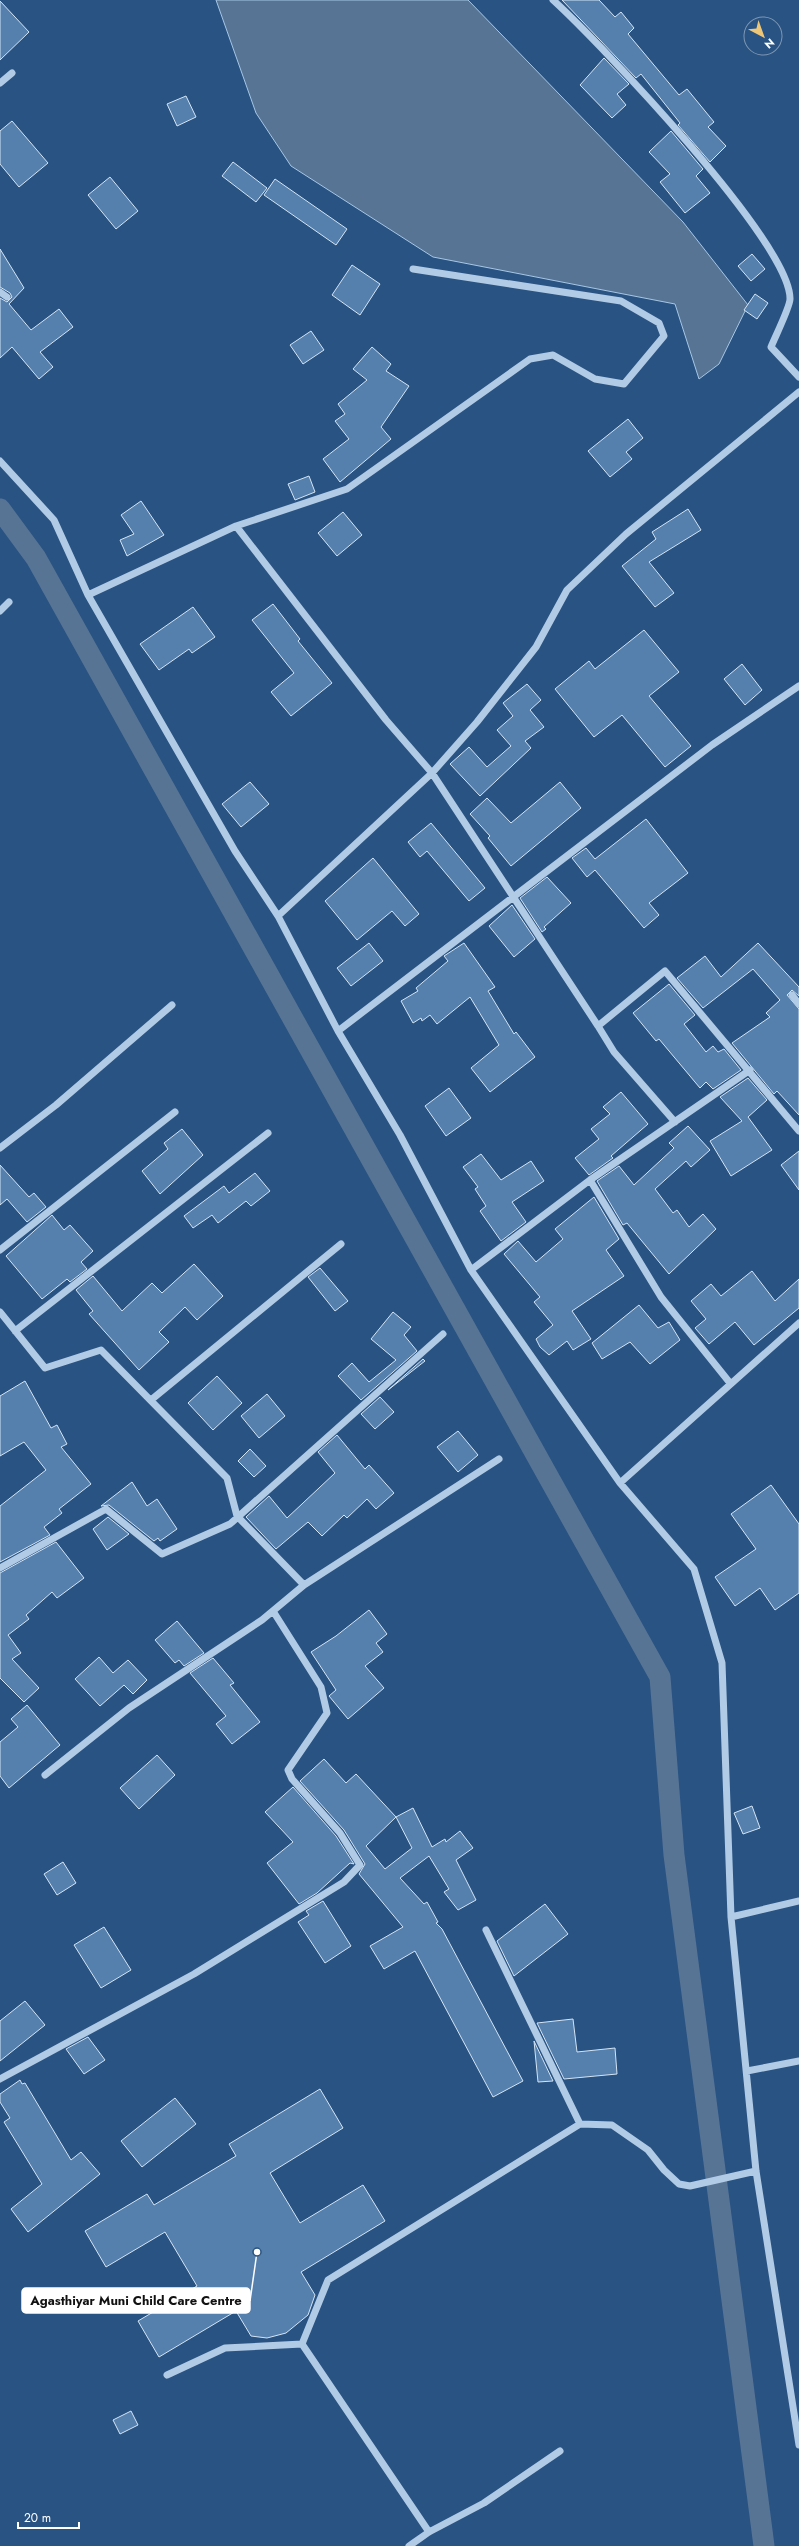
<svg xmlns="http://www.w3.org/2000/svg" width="799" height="2546" viewBox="0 0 799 2546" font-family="Jost,sans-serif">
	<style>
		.water { fill: #577495; stroke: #a6c7e6 }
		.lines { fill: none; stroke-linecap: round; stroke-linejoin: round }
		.canal { stroke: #577495; stroke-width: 21 }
		.building { fill: #557fac; stroke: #d4e5f5; fill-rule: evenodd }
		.minor { stroke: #b1cbe6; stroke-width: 7 }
		.leader { fill: none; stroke: #fff; stroke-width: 1.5 }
		.callout-dot { fill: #fff; stroke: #295382; stroke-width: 1.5 }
		.callout { fill: #fff; stroke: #fff; stroke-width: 1.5 }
		.callout-label { font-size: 13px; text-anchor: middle; font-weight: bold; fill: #111 }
	</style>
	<rect width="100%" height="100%" fill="#295382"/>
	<path class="water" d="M 216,0 L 468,0 L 683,222 L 748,305 L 719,364 L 699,379 L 675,304 L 433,257 L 291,166 L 256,113 Z"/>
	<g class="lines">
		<path class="canal" d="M 0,509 L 36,558 L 660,1677 L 674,1855 L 764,2546"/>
	</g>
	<path class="building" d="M 562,0 L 599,0 L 615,17 L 621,12 L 634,28 L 628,34 L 679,95 L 687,89 L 714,122 L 708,127 L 726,146 L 710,162 L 678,125 L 680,123 L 641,74 L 636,78 Z
		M 0,1 L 29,32 L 0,60 Z
		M 604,58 L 629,84 L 617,94 L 626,105 L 612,118 L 580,85 Z
		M 186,96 L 196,117 L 177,126 L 167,104 Z
		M 12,121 L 48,163 L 19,187 L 0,164 L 0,131 Z
		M 671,131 L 703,169 L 696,176 L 710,193 L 685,213 L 660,182 L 670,174 L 649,152 Z
		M 233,162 L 267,188 L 256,202 L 222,176 Z
		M 110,177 L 138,211 L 116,229 L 88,195 Z
		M 275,179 L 347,229 L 336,245 L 264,195 Z
		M 0,249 L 24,288 L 9,304 L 31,330 L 59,309 L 73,327 L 40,352 L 53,367 L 39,379 L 12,347 L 0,358 L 0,298 L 7,302 L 12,297 L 10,293 L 0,287 Z
		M 752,254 L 765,269 L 751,281 L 738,266 Z
		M 352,265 L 380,284 L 360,315 L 332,295 Z
		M 755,294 L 768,303 L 757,319 L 744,310 Z
		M 311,331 L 324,350 L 303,364 L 290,345 Z
		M 372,347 L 391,364 L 386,371 L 409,386 L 381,427 L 391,439 L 340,482 L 323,459 L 349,439 L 335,421 L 345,414 L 338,404 L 367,380 L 353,369 Z
		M 628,419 L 643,438 L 626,452 L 632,459 L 610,477 L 588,451 Z
		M 309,476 L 315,492 L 295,500 L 288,484 Z
		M 141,501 L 164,535 L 127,556 L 120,540 L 134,534 L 121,515 Z
		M 688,509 L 701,530 L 649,562 L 674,593 L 655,607 L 622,566 L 656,539 L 652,532 Z
		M 343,512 L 362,535 L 337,556 L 318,533 Z
		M 273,604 L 300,639 L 298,641 L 332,683 L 291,716 L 271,692 L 294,673 L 252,620 Z
		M 193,607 L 215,637 L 192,653 L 189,649 L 159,670 L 140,644 Z
		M 644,630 L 679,672 L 649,696 L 691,746 L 665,767 L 622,715 L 594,737 L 555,689 L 589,661 L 595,669 Z
		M 742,664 L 762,690 L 745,705 L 724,679 Z
		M 527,684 L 541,700 L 530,710 L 544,727 L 525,741 L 531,748 L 480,796 L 450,764 L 469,747 L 487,767 L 511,746 L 497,730 L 513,716 L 503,703 Z
		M 250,782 L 269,804 L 241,827 L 222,804 Z
		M 560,782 L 581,808 L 511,866 L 488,838 L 490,836 L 470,814 L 487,798 L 511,823 Z
		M 646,819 L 688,873 L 649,903 L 659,915 L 644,928 L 595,870 L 587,877 L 572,858 L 586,848 L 595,859 Z
		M 431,823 L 485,888 L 469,901 L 427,851 L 420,857 L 408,842 Z
		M 373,858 L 419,914 L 405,926 L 392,911 L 357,940 L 325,901 Z
		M 547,877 L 571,903 L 544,927 L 546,929 L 542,932 L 520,898 Z
		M 512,905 L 535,939 L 514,957 L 489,926 Z
		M 369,943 L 383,961 L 351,986 L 337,968 Z
		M 464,943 L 495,987 L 488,991 L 514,1034 L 516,1032 L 535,1057 L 490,1092 L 471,1068 L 499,1045 L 470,997 L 437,1024 L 430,1015 L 422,1021 L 421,1018 L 413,1023 L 401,1001 L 418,991 L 416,988 L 448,961 L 444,956 Z
		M 758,943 L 799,987 L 799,996 L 792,990 L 787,995 L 799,1009 L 799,1115 L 777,1091 L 774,1094 L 732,1043 L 770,1017 L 766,1013 L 780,1000 L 753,969 L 703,1008 L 677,978 L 705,956 L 721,977 Z
		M 669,984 L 695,1015 L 684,1024 L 706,1052 L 713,1046 L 718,1052 L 724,1049 L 741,1070 L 713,1089 L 706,1082 L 700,1088 L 659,1039 L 656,1041 L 633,1013 Z
		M 748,1078 L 767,1100 L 748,1117 L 772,1150 L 731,1176 L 710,1141 L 742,1121 L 720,1097 Z
		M 449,1088 L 471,1118 L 446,1136 L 425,1106 Z
		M 621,1092 L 648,1124 L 611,1156 L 613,1158 L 589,1175 L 575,1158 L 599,1139 L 591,1129 L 610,1114 L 603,1107 Z
		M 688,1126 L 710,1150 L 691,1167 L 686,1161 L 655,1189 L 673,1213 L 677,1210 L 689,1227 L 703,1214 L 716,1229 L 669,1274 L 627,1223 L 623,1225 L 597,1181 L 619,1166 L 634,1185 L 674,1148 L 669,1143 Z
		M 182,1129 L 203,1155 L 160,1194 L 142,1171 L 168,1149 L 164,1143 Z
		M 799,1151 L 799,1190 L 781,1165 Z
		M 481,1154 L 501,1180 L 531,1161 L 544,1181 L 512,1202 L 526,1222 L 501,1241 L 480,1211 L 486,1206 L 475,1189 L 478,1187 L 463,1167 Z
		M 0,1165 L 29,1197 L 34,1193 L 46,1207 L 27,1222 L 7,1199 L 0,1205 Z
		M 255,1173 L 270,1191 L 251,1206 L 246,1201 L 218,1223 L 212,1215 L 193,1228 L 184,1216 L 224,1186 L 229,1193 Z
		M 594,1197 L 619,1239 L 606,1250 L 624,1276 L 572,1311 L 591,1339 L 573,1350 L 567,1341 L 549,1355 L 540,1347 L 536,1339 L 553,1325 L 534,1302 L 540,1297 L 504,1254 L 518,1241 L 536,1262 L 563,1239 L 555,1229 Z
		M 52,1215 L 64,1230 L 70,1225 L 93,1251 L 81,1262 L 87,1269 L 70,1282 L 67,1279 L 42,1299 L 6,1256 Z
		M 194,1264 L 223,1296 L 197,1320 L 185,1307 L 159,1332 L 169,1342 L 139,1370 L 89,1314 L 93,1311 L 76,1290 L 93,1276 L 122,1311 L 152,1283 L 162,1293 Z
		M 320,1268 L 348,1301 L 335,1311 L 308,1277 Z
		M 752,1271 L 775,1301 L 799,1279 L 799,1308 L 754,1345 L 735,1322 L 709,1344 L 695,1328 L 706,1319 L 691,1301 L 711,1284 L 721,1296 Z
		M 639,1305 L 658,1328 L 669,1322 L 680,1340 L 650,1364 L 630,1342 L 602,1359 L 592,1343 Z
		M 393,1312 L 411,1327 L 404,1335 L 417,1351 L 361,1400 L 338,1376 L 352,1363 L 369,1382 L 396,1360 L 371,1339 Z
		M 423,1359 L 425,1361 L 388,1390 Z
		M 217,1376 L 242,1403 L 213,1430 L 188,1403 Z
		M 25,1381 L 51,1428 L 57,1425 L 67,1444 L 61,1447 L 91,1484 L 59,1509 L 62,1513 L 44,1527 L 50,1535 L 0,1562 L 0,1506 L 46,1470 L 24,1442 L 0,1456 L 0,1396 Z
		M 267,1394 L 285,1416 L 259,1438 L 241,1416 Z
		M 380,1397 L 394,1412 L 375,1429 L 361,1414 Z
		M 458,1431 L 478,1455 L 458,1472 L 437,1447 Z
		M 337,1435 L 365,1469 L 369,1465 L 394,1493 L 376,1509 L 367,1499 L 347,1518 L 344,1515 L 322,1536 L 308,1522 L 276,1549 L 246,1517 L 269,1496 L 287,1518 L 335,1473 L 318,1452 Z
		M 250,1449 L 266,1466 L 254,1477 L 238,1461 Z
		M 132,1482 L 147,1506 L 157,1499 L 177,1529 L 160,1541 L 158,1538 L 154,1541 L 109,1505 L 101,1506 Z
		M 771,1485 L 799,1524 L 799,1593 L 775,1610 L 760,1588 L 735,1606 L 715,1577 L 756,1549 L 731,1514 Z
		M 108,1517 L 129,1534 L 107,1550 L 93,1529 Z
		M 56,1542 L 84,1578 L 57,1598 L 52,1592 L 26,1615 L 29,1619 L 8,1635 L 21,1653 L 12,1659 L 39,1688 L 24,1702 L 0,1678 L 0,1573 Z
		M 369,1610 L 387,1634 L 376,1643 L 383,1652 L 365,1666 L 384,1688 L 348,1719 L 329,1696 L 336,1690 L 311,1652 L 336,1636 Z
		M 177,1621 L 204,1653 L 184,1666 L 179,1660 L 175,1663 L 155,1640 Z
		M 99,1657 L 113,1673 L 128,1660 L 147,1680 L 133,1694 L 124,1685 L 100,1706 L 75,1679 Z
		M 213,1658 L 234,1683 L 230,1685 L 260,1722 L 232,1744 L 216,1724 L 226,1716 L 190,1673 Z
		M 27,1705 L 60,1745 L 9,1788 L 0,1776 L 0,1742 L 18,1727 L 11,1719 Z
		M 157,1755 L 175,1775 L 139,1809 L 120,1788 Z
		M 324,1759 L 346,1783 L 356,1774 L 396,1817 L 413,1808 L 432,1847 L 445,1839 L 446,1842 L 460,1831 L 473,1848 L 456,1860 L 476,1900 L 458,1910 L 444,1892 L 449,1889 L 429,1856 L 400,1878 L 424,1904 L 427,1902 L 438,1922 L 436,1923 L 442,1929 L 523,2081 L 493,2097 L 415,1951 L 384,1969 L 370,1946 L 403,1927 L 359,1874 L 365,1864 L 344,1830 L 300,1781 ZM 396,1817 L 412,1848 L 385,1869 L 366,1846 Z
		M 293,1787 L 336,1836 L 354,1864 L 350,1863 L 317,1893 L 299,1904 L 267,1863 L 293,1842 L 265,1812 Z
		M 752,1806 L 760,1828 L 743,1834 L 734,1813 Z
		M 63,1862 L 76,1883 L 57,1895 L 44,1874 Z
		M 323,1901 L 351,1946 L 325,1963 L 298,1922 L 309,1915 L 306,1911 Z
		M 545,1904 L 568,1934 L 514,1976 L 497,1941 Z
		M 104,1927 L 131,1970 L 101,1988 L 74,1945 Z
		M 25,2001 L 45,2025 L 0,2061 L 0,2021 Z
		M 573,2019 L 577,2052 L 615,2048 L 617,2074 L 564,2079 L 537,2023 Z
		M 88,2037 L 105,2060 L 84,2074 L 66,2049 Z
		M 534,2041 L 553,2081 L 538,2082 Z
		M 20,2080 L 22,2084 L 25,2083 L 71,2160 L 81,2152 L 100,2174 L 28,2232 L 11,2209 L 42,2184 L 4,2122 L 10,2118 L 0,2102 L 0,2094 Z
		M 320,2089 L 343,2128 L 270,2173 L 300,2223 L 363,2185 L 385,2221 L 301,2272 L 315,2295 L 308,2315 L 286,2333 L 267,2338 L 251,2336 L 236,2311 L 159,2357 L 138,2321 L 197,2286 L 165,2232 L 106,2267 L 85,2231 L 147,2194 L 154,2205 L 236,2156 L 229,2144 Z
		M 175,2098 L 196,2124 L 142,2167 L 121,2141 Z
		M 131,2411 L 138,2425 L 120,2434 L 113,2420 Z"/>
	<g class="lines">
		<path class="minor" d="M 553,0 C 599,42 791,243 790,299 C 790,307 775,337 771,347 L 799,377
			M 0,83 L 12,73
			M 0,292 L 7,297
			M 0,461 L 54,520 L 88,595 L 235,851 L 278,916 L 338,1031 L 400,1135 L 471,1270 L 620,1483 L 694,1569 L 722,1663 L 731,1917 L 756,2171 L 799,2445
			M 236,526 L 347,489 L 530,359 L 553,355 L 595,379 L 624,384 L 664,336 L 659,323 L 621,301 L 413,269
			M 88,595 L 236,526 L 386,720 L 432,773 L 598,1026 L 665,971 L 799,1131
			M 0,611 L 9,602
			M 278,916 L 432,773 L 477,722 L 536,647 L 567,590 L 626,534 L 799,392
			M 792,995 L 799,1004
			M 598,1026 L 614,1052 L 675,1122
			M 338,1031 L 712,745 L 799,686
			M 0,1148 L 56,1105 L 172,1005
			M 590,1180 L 661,1297 L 730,1383
			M 0,1250 L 175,1112
			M 471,1270 L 590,1180 L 750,1070
			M 0,1312 L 45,1368 L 101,1350 L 227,1478 L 237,1516 L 304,1585 L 262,1620 L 129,1708 L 45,1775
			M 15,1331 L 268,1133
			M 151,1400 L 341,1244
			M 620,1483 L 799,1323
			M 0,1568 L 106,1509 L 162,1554 L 230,1524 L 443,1334
			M 304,1585 L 499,1459
			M 731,1917 L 799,1901
			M 486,1930 L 580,2124
			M 747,2071 L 799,2061
			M 0,2079 L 194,1974 L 344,1882 L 360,1865 L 340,1833 L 292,1779 L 288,1770 L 327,1713 L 321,1687 L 273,1611
			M 302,2344 L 328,2280 L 580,2124 L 612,2125 L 648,2150 L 664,2170 L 679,2184 L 690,2186 L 756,2171
			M 302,2344 L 429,2532
			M 167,2375 L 225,2348 L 302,2344
			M 409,2546 L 429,2532 L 484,2503 L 560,2451"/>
	</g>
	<path class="leader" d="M257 2252L250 2301"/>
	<circle class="callout-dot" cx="257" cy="2252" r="4"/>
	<rect class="callout" x="22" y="2288" width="228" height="25" rx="4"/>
	<g class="callout-label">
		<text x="136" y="2305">Agasthiyar Muni Child Care Centre</text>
	</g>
	<g transform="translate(763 36) rotate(139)"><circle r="19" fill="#295382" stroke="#7f98b4"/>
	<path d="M0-3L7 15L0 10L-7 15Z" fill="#edc678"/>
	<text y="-6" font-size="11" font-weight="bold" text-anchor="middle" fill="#ffffff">N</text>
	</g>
	<path d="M18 2522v6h61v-6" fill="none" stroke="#ffffff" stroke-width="2"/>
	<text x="24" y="2522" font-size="12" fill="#ffffff" stroke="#295382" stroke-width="3" paint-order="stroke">20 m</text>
</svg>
